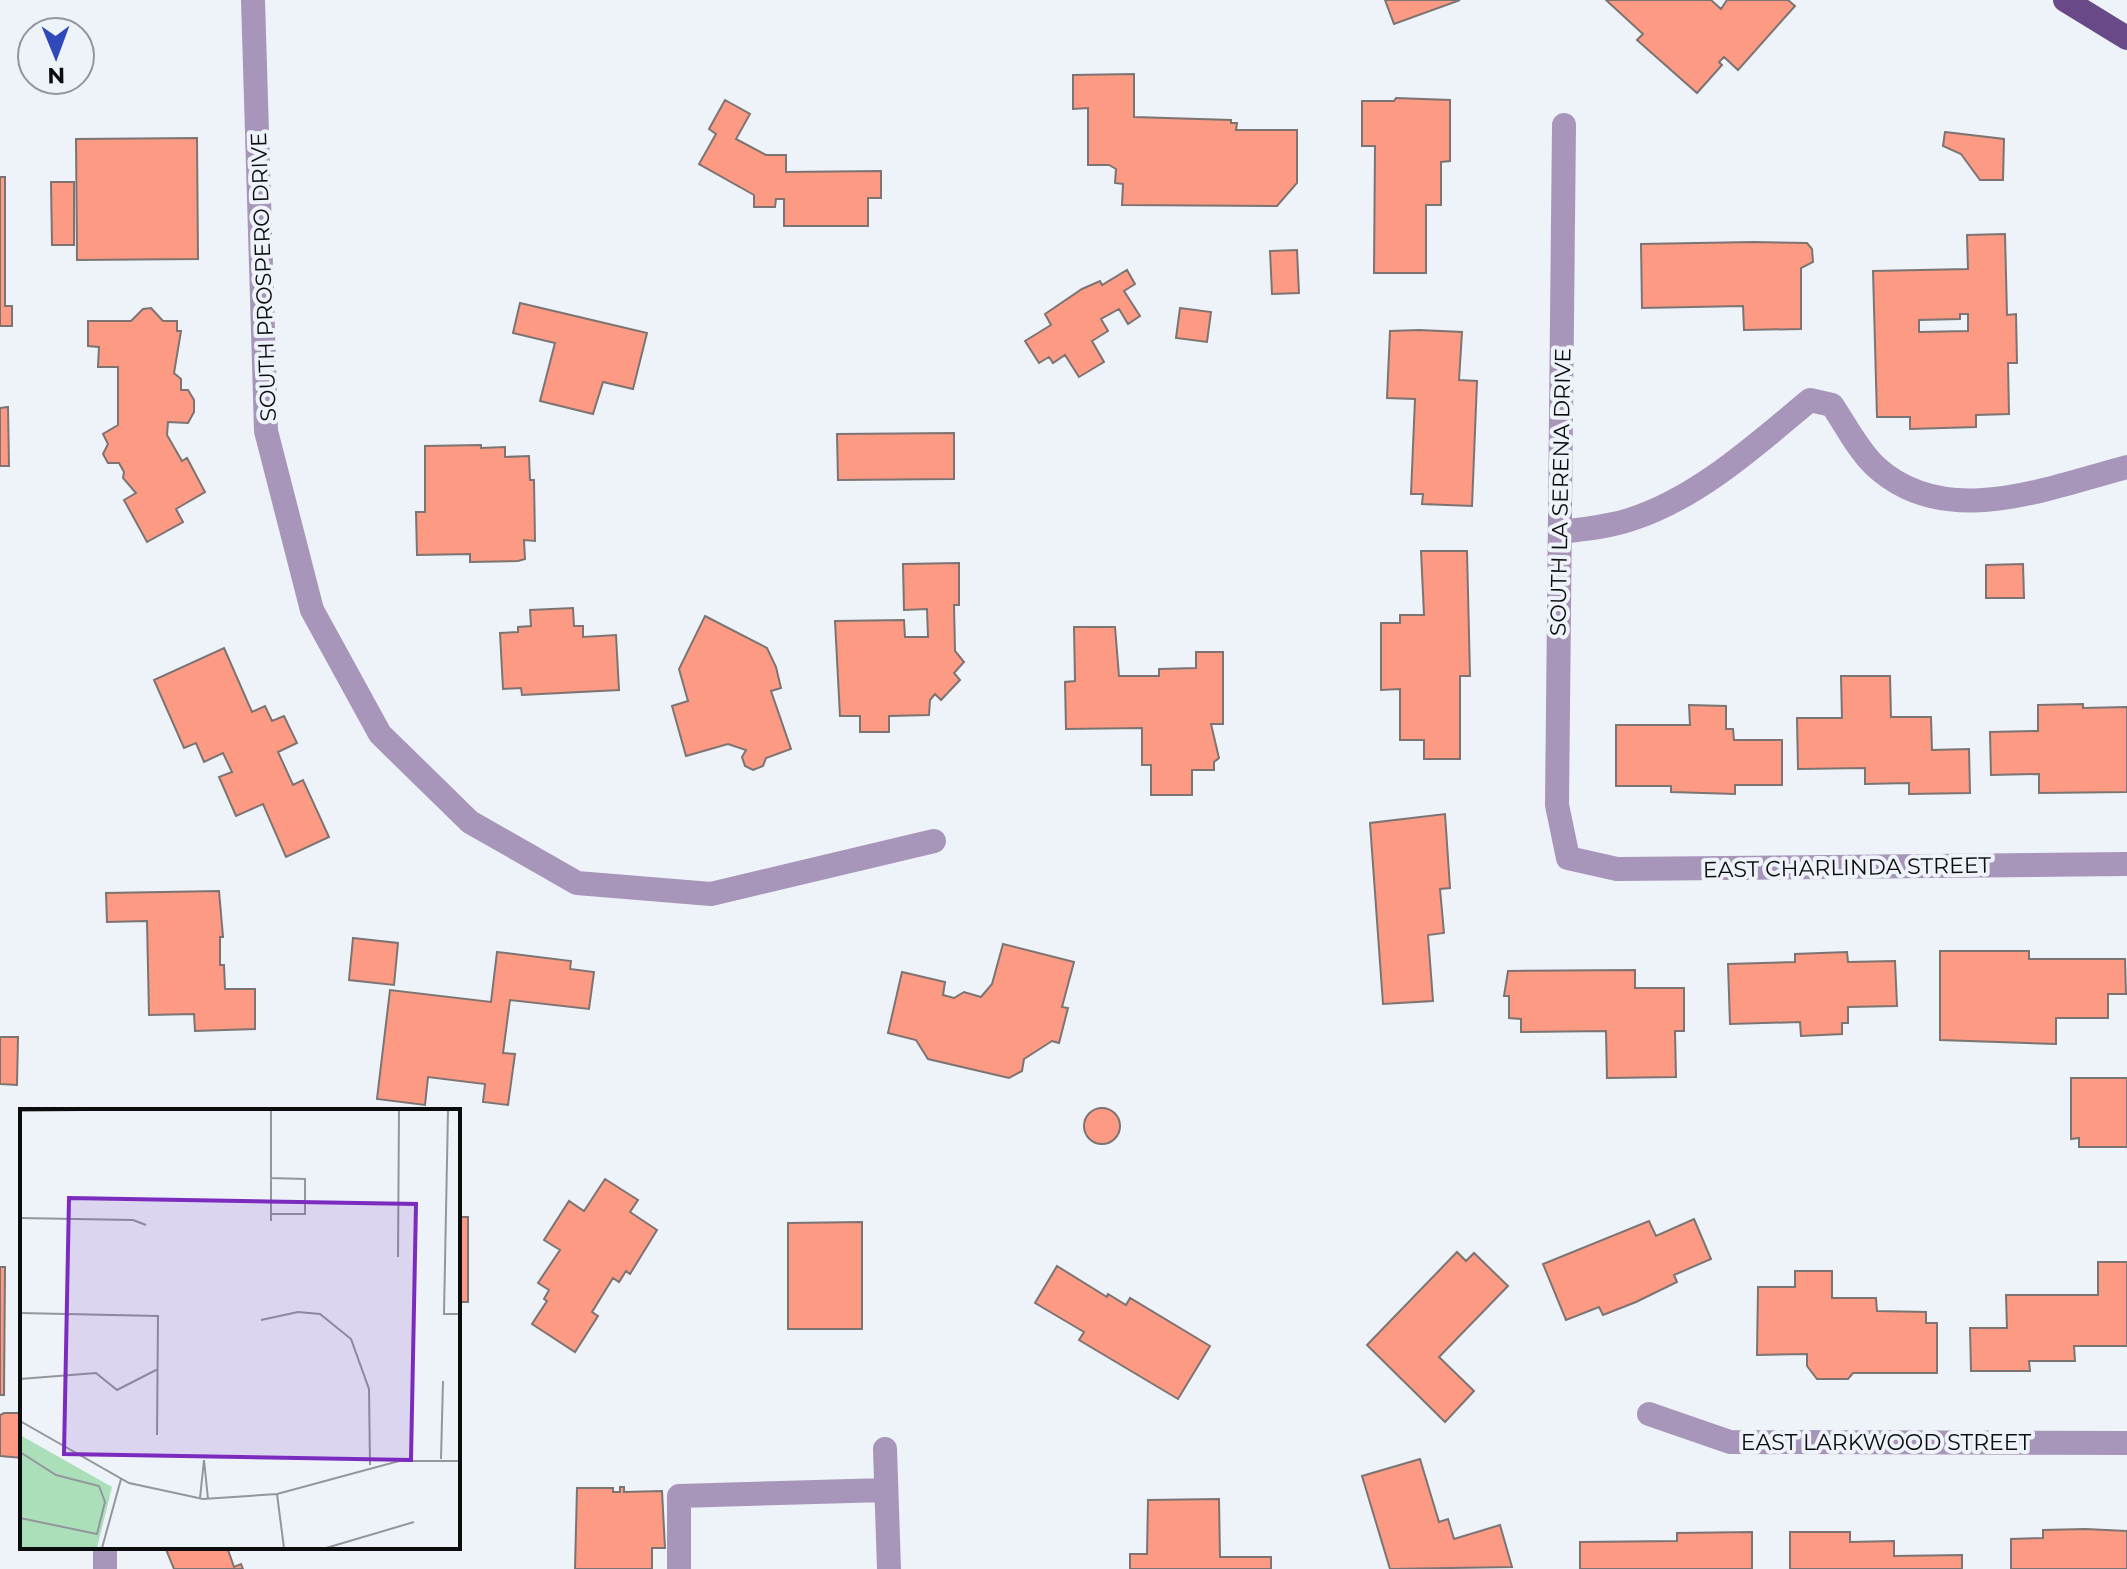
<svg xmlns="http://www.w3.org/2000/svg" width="2127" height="1569" viewBox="0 0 2127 1569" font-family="Montserrat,sans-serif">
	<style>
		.building { fill: #fc9a84; stroke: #7c7472; stroke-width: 2; fill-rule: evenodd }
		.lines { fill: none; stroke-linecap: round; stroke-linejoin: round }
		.minor { stroke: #a896ba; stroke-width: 24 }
		.major { stroke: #6a4988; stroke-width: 24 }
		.labels { text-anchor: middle; stroke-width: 8; stroke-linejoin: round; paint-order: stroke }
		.street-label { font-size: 22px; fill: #0b0c0e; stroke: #eef2f9 }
		.inset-road { fill: none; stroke: #93969b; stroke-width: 2 }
		.view { fill: #7b2cbf; fill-opacity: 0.15; stroke: #7b2cbf; stroke-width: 4 }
		.inset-edge { fill: none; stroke: #0b0c0e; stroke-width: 4 }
	</style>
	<rect width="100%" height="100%" fill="#eef2f9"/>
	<path class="building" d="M 1385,0 L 1460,0 L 1394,24 Z
		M 1606,0 L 1711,0 L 1721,9 L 1727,0 L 1788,0 L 1795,6 L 1738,70 L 1724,57 L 1719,62 L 1722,65 L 1697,93 L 1637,40 L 1643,34 Z
		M 1134,74 L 1134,117 L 1231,120 L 1231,123 L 1237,123 L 1236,130 L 1297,130 L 1297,183 L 1277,206 L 1122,205 L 1123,184 L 1115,183 L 1116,169 L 1109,165 L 1088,165 L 1088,108 L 1073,109 L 1073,75 Z
		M 1396,98 L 1450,100 L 1450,161 L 1441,162 L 1441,205 L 1426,205 L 1426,273 L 1374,273 L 1375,146 L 1362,146 L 1362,101 L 1394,101 Z
		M 725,100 L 750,114 L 736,139 L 766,155 L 786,155 L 786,172 L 881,171 L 881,198 L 868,198 L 868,226 L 784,226 L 784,199 L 776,199 L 775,207 L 754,207 L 754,195 L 699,164 L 716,134 L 709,129 Z
		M 1945,132 L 2004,139 L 2003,180 L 1980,180 L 1961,154 L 1943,146 Z
		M 197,138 L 198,259 L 77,260 L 76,139 Z
		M 0,177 L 5,177 L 5,306 L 12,306 L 12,326 L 0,326 Z
		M 51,182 L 74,182 L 74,245 L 52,245 Z
		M 2005,234 L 2007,315 L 2016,314 L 2017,363 L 2008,363 L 2009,414 L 1976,415 L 1976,427 L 1910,429 L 1910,417 L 1877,417 L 1873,271 L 1968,269 L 1967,235 ZM 1960,314 L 1968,314 L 1968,331 L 1919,332 L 1919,320 L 1960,319 Z
		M 1754,242 L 1807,243 L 1812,249 L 1813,262 L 1801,268 L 1801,329 L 1744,330 L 1743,306 L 1642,308 L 1641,244 Z
		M 1297,250 L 1299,293 L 1272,294 L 1270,251 Z
		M 1127,270 L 1135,284 L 1124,291 L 1140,316 L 1128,324 L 1119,309 L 1101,319 L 1108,331 L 1092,341 L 1104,362 L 1079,377 L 1065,355 L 1053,363 L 1049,357 L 1039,363 L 1025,341 L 1051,325 L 1045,314 L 1082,289 L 1100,281 L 1102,285 Z
		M 520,303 L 647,333 L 633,389 L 603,382 L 593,414 L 540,401 L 555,343 L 513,333 Z
		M 151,308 L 163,321 L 177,321 L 177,331 L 181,331 L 174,373 L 181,379 L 181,390 L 188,390 L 194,400 L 194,412 L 188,423 L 168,422 L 167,435 L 182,461 L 187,458 L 205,492 L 176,509 L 183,522 L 147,542 L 124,500 L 136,493 L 123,478 L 124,472 L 119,463 L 108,463 L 103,454 L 108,444 L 103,434 L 118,425 L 118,367 L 98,367 L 99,347 L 88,346 L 88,321 L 131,321 L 143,309 Z
		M 1180,308 L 1211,312 L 1207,342 L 1176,338 Z
		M 1419,330 L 1462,332 L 1459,380 L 1477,381 L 1472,506 L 1422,504 L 1423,494 L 1411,494 L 1415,399 L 1387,398 L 1390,331 Z
		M 8,407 L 9,466 L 0,466 L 0,408 Z
		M 954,433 L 954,479 L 838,480 L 837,434 Z
		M 481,445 L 481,448 L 505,447 L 505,457 L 529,456 L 530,480 L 534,480 L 535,541 L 524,540 L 525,559 L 518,561 L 470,562 L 470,554 L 417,555 L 416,512 L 425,512 L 425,446 Z
		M 1421,551 L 1467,551 L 1470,676 L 1460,676 L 1460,759 L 1424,759 L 1424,740 L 1400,740 L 1400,689 L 1381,690 L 1381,623 L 1400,623 L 1400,615 L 1424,615 Z
		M 959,563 L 959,605 L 954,605 L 955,651 L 964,662 L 954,673 L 960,680 L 941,700 L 935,694 L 930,700 L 929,715 L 889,716 L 889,732 L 860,732 L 860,716 L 840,716 L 835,621 L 904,620 L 905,637 L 928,637 L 927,609 L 904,610 L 903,564 Z
		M 2023,564 L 2024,598 L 1986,598 L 1986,565 Z
		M 573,608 L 574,626 L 583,626 L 583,637 L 616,635 L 619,690 L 522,695 L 521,688 L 503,689 L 500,633 L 518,632 L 518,627 L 531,626 L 530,610 Z
		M 705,616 L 767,648 L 776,667 L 781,688 L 771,691 L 791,749 L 766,758 L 763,766 L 753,770 L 745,766 L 742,757 L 746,750 L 728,744 L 686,756 L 672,706 L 688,701 L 679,669 Z
		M 1074,627 L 1115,627 L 1119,676 L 1159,676 L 1159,669 L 1196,668 L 1196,652 L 1223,652 L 1223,724 L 1211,724 L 1219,758 L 1214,762 L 1214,770 L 1192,770 L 1192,795 L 1151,795 L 1151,765 L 1142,765 L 1142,728 L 1066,729 L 1065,682 L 1075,681 Z
		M 224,648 L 252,712 L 265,706 L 272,721 L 284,716 L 297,743 L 278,752 L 293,785 L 303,780 L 329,837 L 286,857 L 263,804 L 236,816 L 219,777 L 232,772 L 223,753 L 204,762 L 196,743 L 184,748 L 154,680 Z
		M 1841,676 L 1890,676 L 1891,717 L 1931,717 L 1932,750 L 1969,749 L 1970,793 L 1909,794 L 1909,783 L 1865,784 L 1865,768 L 1798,769 L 1797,718 L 1842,718 Z
		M 2083,704 L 2083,708 L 2127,707 L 2127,792 L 2039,793 L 2039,774 L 1991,775 L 1990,732 L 2038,731 L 2038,705 Z
		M 1689,705 L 1726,706 L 1726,729 L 1733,729 L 1734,740 L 1782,740 L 1782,785 L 1735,785 L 1735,794 L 1671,792 L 1671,786 L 1616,786 L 1616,725 L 1690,725 Z
		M 1445,814 L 1450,888 L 1440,889 L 1444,933 L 1428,935 L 1433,1001 L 1383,1004 L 1370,823 Z
		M 219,891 L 223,937 L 220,937 L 220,965 L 224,965 L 225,989 L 255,989 L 255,1029 L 195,1031 L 194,1014 L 149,1015 L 147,921 L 107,922 L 106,893 Z
		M 353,938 L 398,943 L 394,985 L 349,980 Z
		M 1003,944 L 1074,962 L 1062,1007 L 1068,1008 L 1059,1043 L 1052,1041 L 1024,1059 L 1022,1071 L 1009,1078 L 928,1059 L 916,1040 L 888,1033 L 902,972 L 945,982 L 943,995 L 954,998 L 964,992 L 981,997 L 992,984 Z
		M 1940,951 L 2029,951 L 2029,959 L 2125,959 L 2126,994 L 2108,994 L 2108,1018 L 2056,1018 L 2056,1044 L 1940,1040 Z
		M 497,952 L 571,961 L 570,969 L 594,972 L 589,1009 L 510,1000 L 503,1053 L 515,1054 L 508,1105 L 483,1102 L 485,1084 L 428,1077 L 425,1105 L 377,1099 L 390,990 L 491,1002 Z
		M 1847,952 L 1848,962 L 1895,961 L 1897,1006 L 1848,1007 L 1848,1023 L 1842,1023 L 1842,1034 L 1801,1036 L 1800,1022 L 1730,1024 L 1728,964 L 1795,962 L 1795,954 Z
		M 1635,970 L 1635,988 L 1684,988 L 1684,1031 L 1675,1031 L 1676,1077 L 1607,1078 L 1606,1031 L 1521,1032 L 1521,1019 L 1509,1018 L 1509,996 L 1504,996 L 1508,971 Z
		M 0,1037 L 18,1037 L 17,1085 L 0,1084 Z
		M 2071,1078 L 2127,1078 L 2127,1147 L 2079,1147 L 2079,1138 L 2071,1139 Z
		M1084 1126a18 18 0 1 1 36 0a18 18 0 1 1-36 0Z
		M 605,1179 L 638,1200 L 630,1212 L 657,1230 L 630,1274 L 626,1271 L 619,1282 L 613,1278 L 592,1312 L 598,1316 L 575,1352 L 532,1324 L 547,1301 L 544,1299 L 549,1290 L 538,1283 L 560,1250 L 544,1240 L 569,1201 L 584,1211 Z
		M 458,1217 L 468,1217 L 468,1302 L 458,1302 Z
		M 1694,1219 L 1711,1259 L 1674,1275 L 1677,1282 L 1636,1302 L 1603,1315 L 1599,1307 L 1566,1320 L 1543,1264 L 1649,1221 L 1656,1236 Z
		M 862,1222 L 862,1329 L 788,1329 L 788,1223 Z
		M 1457,1252 L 1466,1261 L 1474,1253 L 1508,1286 L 1439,1357 L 1474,1391 L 1445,1422 L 1367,1345 Z
		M 2098,1262 L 2127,1262 L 2127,1346 L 2074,1346 L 2075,1361 L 2029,1361 L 2030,1371 L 1971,1371 L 1970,1328 L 2007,1328 L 2006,1295 L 2098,1295 Z
		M 1057,1266 L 1107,1297 L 1108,1294 L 1126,1305 L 1130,1298 L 1210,1346 L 1178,1399 L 1079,1340 L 1084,1332 L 1035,1303 Z
		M 0,1267 L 5,1267 L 4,1395 L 0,1395 Z
		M 1795,1271 L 1832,1271 L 1832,1298 L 1876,1298 L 1877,1311 L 1926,1312 L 1926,1323 L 1937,1323 L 1937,1373 L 1853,1373 L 1848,1379 L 1817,1379 L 1807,1366 L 1807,1354 L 1757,1355 L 1758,1287 L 1795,1287 Z
		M 4,1413 L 22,1413 L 22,1458 L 0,1456 L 0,1415 Z
		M 1420,1459 L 1439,1522 L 1448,1519 L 1454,1539 L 1500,1525 L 1512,1567 L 1390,1569 L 1362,1476 Z
		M 620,1487 L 624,1487 L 624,1492 L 662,1491 L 665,1548 L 652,1548 L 652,1569 L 575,1569 L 577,1488 L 613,1488 L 613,1492 L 620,1492 Z
		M 1219,1499 L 1220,1557 L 1271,1557 L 1271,1569 L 1130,1569 L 1130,1554 L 1147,1554 L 1148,1500 Z
		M 2085,1529 L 2127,1531 L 2127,1569 L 2011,1569 L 2011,1539 L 2043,1538 L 2043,1530 Z
		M 1752,1532 L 1752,1569 L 1580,1569 L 1580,1542 L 1677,1541 L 1677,1533 Z
		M 1790,1532 L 1850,1532 L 1850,1542 L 1894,1541 L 1894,1556 L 1962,1555 L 1962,1569 L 1790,1569 Z
		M 165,1547 L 227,1547 L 234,1567 L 241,1564 L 243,1569 L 174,1569 Z"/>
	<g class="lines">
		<path class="minor" d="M 253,0 L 266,431 L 312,610 L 380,734 L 470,822 L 577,883 L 711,894 L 934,841
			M 1564,125 L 1557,805 L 1568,858 L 1617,869 L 2127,864
			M 1560,532 C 1583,529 1609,527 1632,519 C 1699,497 1757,444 1810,400 L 1832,405 C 1845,424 1858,450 1875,466 C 1945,531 2047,488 2127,467
			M 1649,1414 L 1730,1442 L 2127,1443
			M 885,1449 L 889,1569
			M 105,1547 L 105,1569
			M 679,1569 L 679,1496 L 886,1490"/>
		<path class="major" d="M 2065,0 L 2127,38"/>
	</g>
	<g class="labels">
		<g class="street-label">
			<text transform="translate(263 277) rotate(-92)" y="8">SOUTH PROSPERO DRIVE</text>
			<text transform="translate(1560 492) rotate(-89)" y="8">SOUTH LA SERENA DRIVE</text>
			<text transform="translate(1847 867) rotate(-1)" y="8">EAST CHARLINDA STREET</text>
			<text x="1886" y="1450">EAST LARKWOOD STREET</text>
		</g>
	</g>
	<g transform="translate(20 1109)">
		<rect width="440" height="440" fill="#eef2f9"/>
		<path d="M 0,326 L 92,378 L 77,439 L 0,439 Z" fill="#aadfba"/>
		<path class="inset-road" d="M 251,1 L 251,112M 428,1 L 424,205 L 440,205M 0,2 L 65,1M 250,69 L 285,70 L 285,105 L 251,105M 0,109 L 113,111 L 126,116M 378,148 L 379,1M 0,204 L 138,207 L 137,326M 241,211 L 278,203 L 300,205 L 331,230 L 349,280 L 350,356M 0,270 L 76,264 L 97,281 L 138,260M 0,312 L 109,374 L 183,390 L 257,385 L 379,352 L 440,352M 0,343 L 36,366 L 79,377 L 85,393 L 77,425 L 0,409M 421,350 L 423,272M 257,385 L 264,439M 180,389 L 184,351 L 188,390M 82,439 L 101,370M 306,439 L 394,413"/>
		<path class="view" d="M 49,89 L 396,95 L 391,351 L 44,345 Z"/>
		<rect width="440" height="440" class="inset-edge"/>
	</g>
	<g transform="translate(56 56) rotate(179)"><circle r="38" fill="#eef2f9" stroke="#93969b" stroke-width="2"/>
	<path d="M0-6L14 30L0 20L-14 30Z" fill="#3049ba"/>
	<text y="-12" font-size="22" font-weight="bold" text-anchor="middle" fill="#0b0c0e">N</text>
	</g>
</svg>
